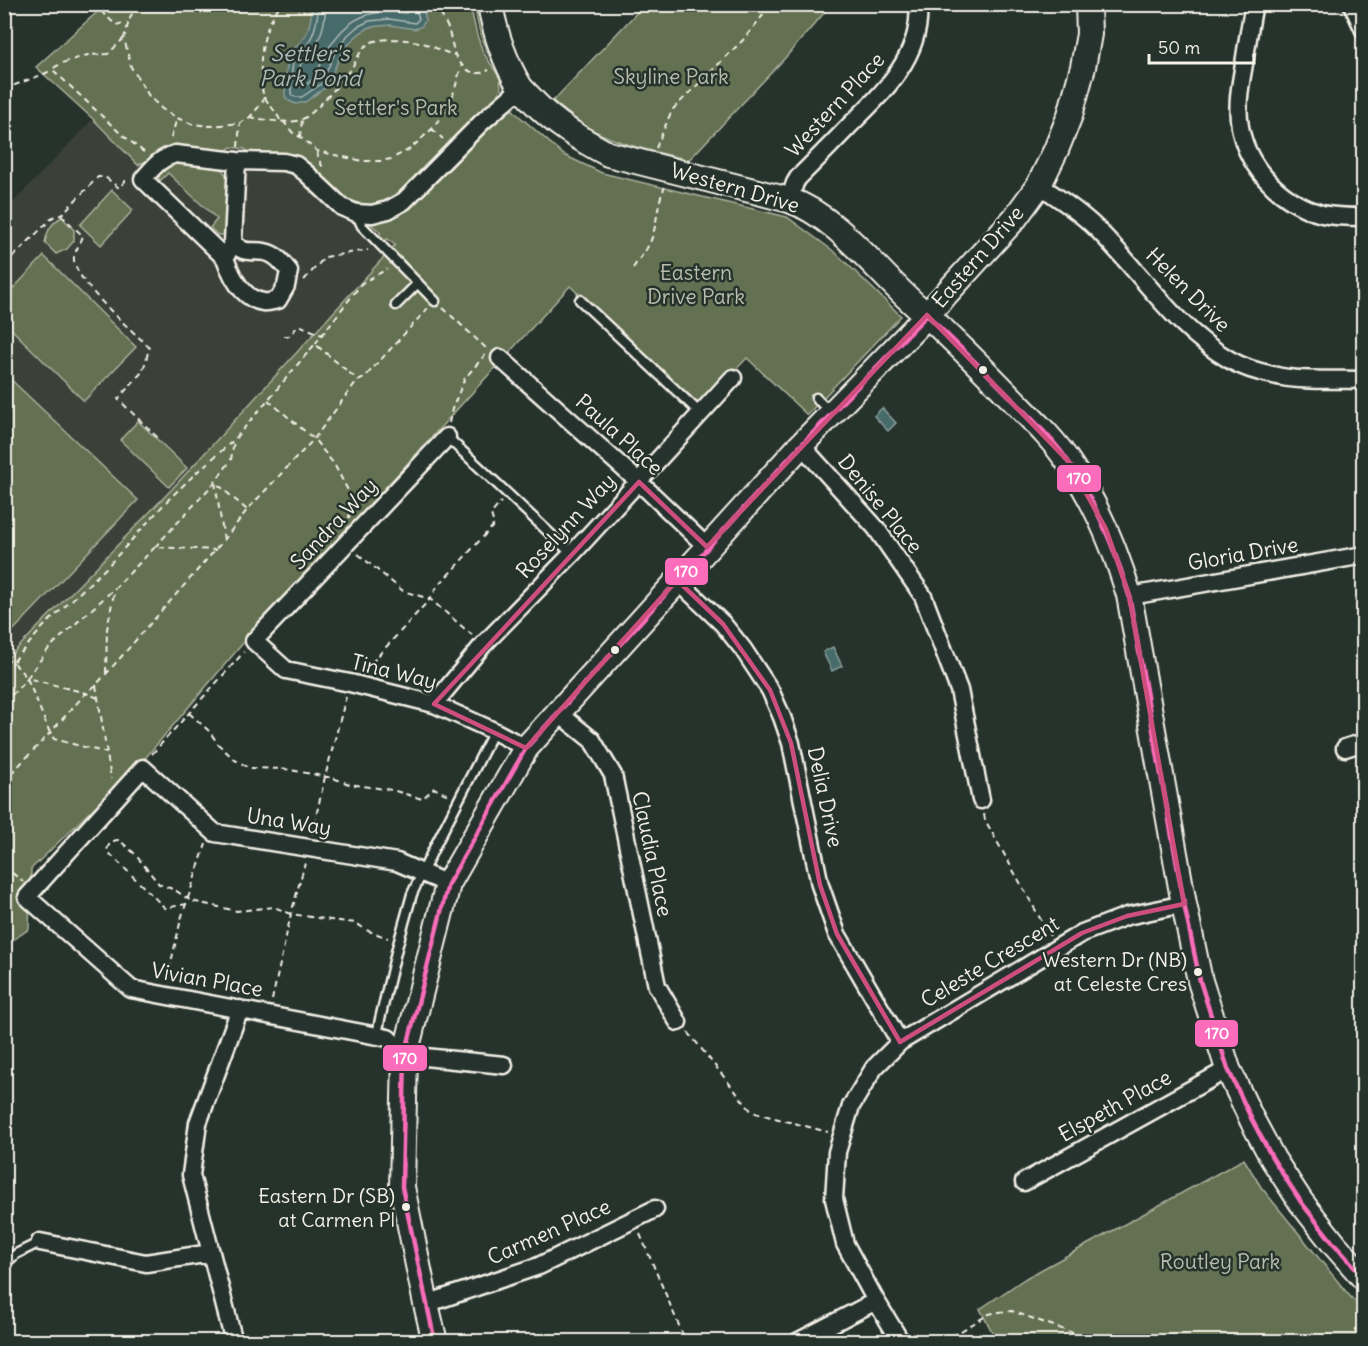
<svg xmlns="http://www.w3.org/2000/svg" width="1368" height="1346" viewBox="0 0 1368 1346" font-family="Delius,sans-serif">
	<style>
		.built { fill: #3a3f39 }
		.green { fill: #647051; stroke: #acb09c; stroke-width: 1.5 }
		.water { fill: #466a6a; stroke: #8ca09c; stroke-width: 1.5 }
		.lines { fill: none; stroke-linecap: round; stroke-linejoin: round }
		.shore { stroke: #aebbb6; stroke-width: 1.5 }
		.lane-casing { stroke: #f4f1e8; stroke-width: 13 }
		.street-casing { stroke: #f4f1e8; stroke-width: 21 }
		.secondary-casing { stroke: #f4f1e8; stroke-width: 28 }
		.path { stroke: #f4f1e8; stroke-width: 2; stroke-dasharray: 6 4.5; stroke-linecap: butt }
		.lane { stroke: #26332d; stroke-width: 8 }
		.street { stroke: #26332d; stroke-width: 16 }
		.secondary { stroke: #26332d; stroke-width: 24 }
		.bus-1-casing { stroke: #26332d; stroke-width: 9 }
		.bus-1 { stroke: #fb6dba; stroke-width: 4.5 }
		.marked { fill: none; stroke: #ce4e7e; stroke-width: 4.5; stroke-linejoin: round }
		.bus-dot { fill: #f4f1e8; stroke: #26332d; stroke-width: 2 }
		.labels { text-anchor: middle; stroke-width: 5; stroke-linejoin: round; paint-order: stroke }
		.bus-label { font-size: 20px; fill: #f4f1e8; stroke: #26332d; text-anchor: end }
		.park-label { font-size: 21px; fill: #babdac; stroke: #26332d }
		.street-label { font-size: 21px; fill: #f4f1e8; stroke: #26332d }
		.water-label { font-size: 22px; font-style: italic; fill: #aebbb6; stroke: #26332d }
		.line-badge { stroke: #26332d; stroke-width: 2 }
		.badge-label { font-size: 16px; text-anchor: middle; font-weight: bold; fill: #fff }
	</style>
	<rect width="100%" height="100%" fill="#26332d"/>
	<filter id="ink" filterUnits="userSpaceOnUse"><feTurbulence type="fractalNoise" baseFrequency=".0167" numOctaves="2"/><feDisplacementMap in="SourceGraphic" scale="12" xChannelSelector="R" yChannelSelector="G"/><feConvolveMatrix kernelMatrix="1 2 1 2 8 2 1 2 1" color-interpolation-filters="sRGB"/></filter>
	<g filter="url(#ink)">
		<path class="built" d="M 93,119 L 138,165 L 174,147 L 227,147 L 293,155 L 395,245 L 171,490 L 5,661 L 5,211 Z"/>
		<path class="green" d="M 105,5 L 470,5 L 477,35 L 483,52 L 500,78 L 501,88 L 498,94 L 518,115 L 564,155 L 602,173 L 787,217 L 836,253 L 901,316 L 807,415 L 747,358 L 699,408 L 570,286 L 244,642 L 147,756 L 31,869 L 29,929 L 7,944 L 5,943 L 5,661 L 171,490 L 395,245 L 387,239 L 385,241 L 380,237 L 380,232 L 322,181 L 250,154 L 245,149 L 231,147 L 224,152 L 174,147 L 138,165 L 93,119 L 36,67 Z
			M 474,5 L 478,5 L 485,37 L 498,69 C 481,48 479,30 474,5 Z
			M 644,5 L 644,4 L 831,5 L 785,58 L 689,160 C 659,152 627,147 599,133 C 582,126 568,113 553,101 Z
			M 175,162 L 217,166 L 221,168 L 229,179 L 226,233 L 225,235 L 218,235 L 210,228 L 217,219 L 168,173 L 160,181 C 155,170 166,166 175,162 Z
			M 112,190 L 133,210 L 101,245 L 80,225 Z
			M 62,217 L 74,230 L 74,241 L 67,249 L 56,254 L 45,243 C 47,231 51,223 62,217 Z
			M 44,256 L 136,347 L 84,401 L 5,323 L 5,297 Z
			M 4,373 L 138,500 L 5,639 L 4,639 Z
			M 138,421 L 187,468 L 169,487 L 120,440 Z
			M 1244,1159 L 1261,1187 L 1348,1294 L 1363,1310 L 1363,1341 L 997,1341 L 980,1309 L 1026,1278 Z"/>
		<path class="water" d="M 313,5 L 420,5 L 425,14 L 425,21 L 422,26 L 415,29 L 390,25 L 370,27 L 360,33 L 353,39 L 341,54 L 326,87 L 305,102 L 296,104 L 289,101 L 285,97 C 285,86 285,58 293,50 C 298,44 304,40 307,32 C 311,23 311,14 313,5 Z
			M 882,408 L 896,423 L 888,431 L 874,416 Z
			M 833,647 L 842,666 L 832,671 L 823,652 Z"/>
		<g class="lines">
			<path class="shore" d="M 319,4 C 317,21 315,36 304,49 C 302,51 298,53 296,55 C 291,62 291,85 291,93 L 292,96 L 296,97 L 302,97 L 321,84 L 336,50 L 348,35 L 357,27 L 369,21 L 389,19 L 415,23 L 419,19 L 415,4
				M 326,4 C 325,23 322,39 309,54 C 307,56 304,58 302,60 C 299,66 299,78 299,84 L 301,87 C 315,82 317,72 323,59 C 341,22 365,7 406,13 L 408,11 L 408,4"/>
			<g class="lane-casing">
				<path id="lane" d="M 356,213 L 362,226 L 435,301
					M 580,300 L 700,413
					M 396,305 L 418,283
					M 816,398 L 831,413
					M 447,437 L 572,554
					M 377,1036 L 380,1019 L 397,948 L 412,894 L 434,848 L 494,731
					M 4,1264 L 16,1254 L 40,1242
					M 4,1340 L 6,1342"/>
			</g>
			<g class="street-casing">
				<path id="street" d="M 1254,4 C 1250,24 1247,44 1244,64 C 1241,82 1237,100 1239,119 C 1243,164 1279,202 1322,214 C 1336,217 1350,217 1364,217
					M 1352,4 L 1364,30
					M 1039,185 C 1059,198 1080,212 1097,229 C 1141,272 1175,329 1230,360 C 1242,367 1258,372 1273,375 C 1298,382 1337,379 1364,380
					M 789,200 L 795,183 L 798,178 C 815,161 833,143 850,125 C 883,93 923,55 918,4
					M 233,242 C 245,256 251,249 265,252 C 276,254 282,262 289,271 L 286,286 L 278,300 C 273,301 267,303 263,302 C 242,299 231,275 225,258 L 233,242 L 237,161
					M 225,258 L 143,179 C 154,167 159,159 175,154 L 237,161 L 284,162 L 296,165 L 306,173 L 342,207 L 356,213 L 372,214 L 388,210 L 404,201 L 482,122 L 521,88
					M 500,358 L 639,482 L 707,547
					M 447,437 L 254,641 L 286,670 L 350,683 L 434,704 L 494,731 L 526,748
					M 801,445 L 876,528 L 923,596 L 959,690 L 981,800
					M 677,580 L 723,624 L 743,649 L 770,690 L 782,717 L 791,743 L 820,885 L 837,934 L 900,1042
					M 1129,595 L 1142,594 L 1364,555
					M 434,704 L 483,645 L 572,554 L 733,378
					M 557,712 L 592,740 L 613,775 L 657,986 L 678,1022
					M 1345,748 L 1364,742
					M 448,884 L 397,862 L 215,833 L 143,768 L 27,897 L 131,989 L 388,1038 L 405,1055 L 504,1065
					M 1024,1182 L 1228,1069
					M 40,1242 L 146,1263 L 211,1253
					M 426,1304 L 539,1266 L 655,1209
					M 234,1342 L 191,1175 L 198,1123 L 240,1009
					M 797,1342 L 876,1301
					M 901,1342 L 876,1301 L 845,1244 L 834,1199 L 837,1152 L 851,1106 L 874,1068 L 900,1042 L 1082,933 L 1127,916 L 1184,904"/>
			</g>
			<g class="secondary-casing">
				<path id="secondary" d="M 490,4 C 495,33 505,62 520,87 C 524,92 529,96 533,101 C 555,124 580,139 608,154 L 789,200 C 842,218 883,281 927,315 C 959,345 990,376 1021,408 C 1038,425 1056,443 1069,463 C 1097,504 1115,548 1129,595 L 1184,904 L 1200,981 L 1228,1069 L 1252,1120 L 1273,1159 L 1301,1202 L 1334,1244 L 1364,1278
					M 435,1342 L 426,1304 L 402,1187 L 405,1055 L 448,884 L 526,748 L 801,445 L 914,329 L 1015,218 L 1039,185 L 1056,150 L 1070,115 L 1083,67 L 1089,34 L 1088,4"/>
			</g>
			<path class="path" d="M 93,4 L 116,25 L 127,22
				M 136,4 L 129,21 L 124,38 L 131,67 L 149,96 L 162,109 L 177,118 L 192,124 L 211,126 L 240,123 L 250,117 L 262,103 L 264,97
				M 436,4 L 448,28 L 455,55
				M 124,38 L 108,54 L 88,55 L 62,63 L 52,69 L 119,132 L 145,153
				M 4,89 L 44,74 L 52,70
				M 250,117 C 262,120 289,124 300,120 C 313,117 346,76 354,64 C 359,55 363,44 375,41 C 391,37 414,40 429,45 C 438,49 446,53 455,55 C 463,69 473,78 489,70
				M 280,120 C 276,111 268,104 264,96 C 262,92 262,86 262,82 C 258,55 264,26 281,4
				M 283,121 L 293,133 L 300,137 L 317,151 L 363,161 L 381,161 L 391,159 L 410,149 L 432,129 L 449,106 L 455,89 L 461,66
				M 432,129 L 443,139
				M 300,137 L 302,120
				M 171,138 L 177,118
				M 238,147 L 240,123
				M 656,148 L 672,110 L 743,40 L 772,4
				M 317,151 L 318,157 L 323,168
				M 61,215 L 83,236 C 81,242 75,251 74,257 C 71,279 133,331 149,347 L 146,361 L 142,372 L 118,399 L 159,439
				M 4,263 L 17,253 L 53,217 L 61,215 L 98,177 L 105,177 L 119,188 L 127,179
				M 633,268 C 640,257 650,247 653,234 C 658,218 657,202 665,187
				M 304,280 L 325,257 L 368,250
				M 443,308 L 487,349
				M 284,336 L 289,336 L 299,325 L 322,335
				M 315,344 L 362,283 L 387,269
				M 268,400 L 314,439 L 334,464 L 351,496 L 349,518
				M 449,423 L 452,409 L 465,378 L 485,355
				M 224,540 L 215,482 L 247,510
				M 155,547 L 215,482 L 231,460 L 234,440
				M 358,554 L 403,591 L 430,599 L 472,635
				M 4,659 L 13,662 L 44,626 L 107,567 L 167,501 L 197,472 L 234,440 L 315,344 L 358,380
				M 14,663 L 27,678 L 50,733 L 54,739 L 107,753
				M 364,670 L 365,670 L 430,599 L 437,587 L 494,525 L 491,514 L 501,502
				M 106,673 L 107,629 L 115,588 L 155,547 L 216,550
				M 96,685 L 111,779
				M 98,698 L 86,693 L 27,678 L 50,647 L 114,589
				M 4,703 L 27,679
				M 189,713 L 210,732 L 218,744 L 235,760 L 250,768 L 285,769 L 333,778 L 349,784 L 392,790 L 422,799 L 434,788 L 448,795
				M 152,754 L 244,652
				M 4,781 L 50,733 L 86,693 L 96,685 L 106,674 L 224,540 L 247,510 L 314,439 L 356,382 L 364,378 L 428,308
				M 984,814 L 985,820 L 1050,936
				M 312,834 L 325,777 L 346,697
				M 4,866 L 23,882
				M 187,904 L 165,908 L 107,851 C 108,844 112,840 119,840 L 134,853 L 159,884 L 175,890 L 191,901 L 237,911 L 274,907 L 291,914 L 331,920 L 356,923 L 366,930 L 388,938
				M 167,980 L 181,919 L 206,844
				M 272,1000 L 291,914 L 305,863
				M 688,1032 L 752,1112 L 828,1132
				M 640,1234 L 686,1342
				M 943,1342 L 989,1314 L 999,1312 L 1012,1311 L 1098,1342"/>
			<use href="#lane" class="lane"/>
			<use href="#street" class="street"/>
			<use href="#secondary" class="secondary"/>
			<g class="bus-1-casing">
				<path id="bus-1" d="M 435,1342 L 402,1187 L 405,1055 L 448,884 L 526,748 L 801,445 L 927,315 C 957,344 987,373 1016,403 C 1033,420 1051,437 1065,457 C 1095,499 1114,546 1129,595 L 1184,904 L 1200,981 L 1228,1069 L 1252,1120 L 1273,1159 L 1301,1202 L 1334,1244 L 1364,1277"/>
			</g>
			<use href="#bus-1" class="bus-1"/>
		</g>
	</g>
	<path class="marked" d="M 927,315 L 1068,461 L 1106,529 L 1129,595 L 1184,904 L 1127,916 L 1082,933 L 900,1042 L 837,934 L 820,885 L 791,743 L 770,690 L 723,624 L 677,580 L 526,748 L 434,704 L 639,482 L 707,547 Z"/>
	<g class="bus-dot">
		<circle cx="983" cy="370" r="5"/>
		<circle cx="615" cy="650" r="5"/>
		<circle cx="1198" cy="972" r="5"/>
		<circle cx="406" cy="1207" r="5"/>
	</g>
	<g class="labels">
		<g class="bus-label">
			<text x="1187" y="967">Western Dr (NB)<tspan x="1187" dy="24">at Celeste Cres</tspan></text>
			<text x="395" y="1203">Eastern Dr (SB)<tspan x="395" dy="24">at Carmen Pl</tspan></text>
		</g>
		<g class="park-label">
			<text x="671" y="84">Skyline Park</text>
			<text x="396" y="115">Settler's Park</text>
			<text x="696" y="280">Eastern<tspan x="696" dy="24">Drive Park</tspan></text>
			<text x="1220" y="1269">Routley Park</text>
		</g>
		<g class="street-label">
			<text transform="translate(835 105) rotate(-47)" y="7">Western Place</text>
			<text transform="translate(735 188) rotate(16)" y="7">Western Drive</text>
			<text transform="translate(978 257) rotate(-49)" y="7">Eastern Drive</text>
			<text transform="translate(1188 290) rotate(45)" y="7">Helen Drive</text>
			<text transform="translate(619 435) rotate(42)" y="7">Paula Place</text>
			<text transform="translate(880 504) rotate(51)" y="7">Denise Place</text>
			<text transform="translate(334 524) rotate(-47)" y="7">Sandra Way</text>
			<text transform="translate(566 526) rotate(-47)" y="7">Roselynn Way</text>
			<text transform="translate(1243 554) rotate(-10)" y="7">Gloria Drive</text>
			<text transform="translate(394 672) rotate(14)" y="7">Tina Way</text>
			<text transform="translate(825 797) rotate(78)" y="7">Delia Drive</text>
			<text transform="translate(289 822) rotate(9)" y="7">Una Way</text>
			<text transform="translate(652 854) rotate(78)" y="7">Claudia Place</text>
			<text transform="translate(990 962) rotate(-31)" y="7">Celeste Crescent</text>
			<text transform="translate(207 980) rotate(10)" y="7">Vivian Place</text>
			<text transform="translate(1115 1106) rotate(-29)" y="7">Elspeth Place</text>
			<text transform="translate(549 1232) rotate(-24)" y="7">Carmen Place</text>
		</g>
		<g class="water-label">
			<text x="310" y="61">Settler's<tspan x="310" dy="25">Park Pond</tspan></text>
		</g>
	</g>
	<g class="line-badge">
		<rect x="1056" y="464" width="46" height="29" rx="6" fill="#fb6dba"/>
		<rect x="664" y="557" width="45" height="29" rx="6" fill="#fb6dba"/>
		<rect x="1194" y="1019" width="45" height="29" rx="6" fill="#fb6dba"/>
		<rect x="382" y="1044" width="46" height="28" rx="6" fill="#fb6dba"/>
	</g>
	<g class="badge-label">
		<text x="1079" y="484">170</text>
		<text x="686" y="577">170</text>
		<text x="1217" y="1039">170</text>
		<text x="405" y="1064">170</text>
	</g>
	<rect width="1368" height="1346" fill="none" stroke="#26332d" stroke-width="24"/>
	<rect x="12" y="12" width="1344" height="1322" fill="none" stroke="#f4f1e8" stroke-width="2" filter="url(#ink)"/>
	<path d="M1149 54v9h105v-9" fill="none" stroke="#f4f1e8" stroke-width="3"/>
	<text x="1158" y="54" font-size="18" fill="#f4f1e8" stroke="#26332d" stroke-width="4.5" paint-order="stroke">50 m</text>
</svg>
